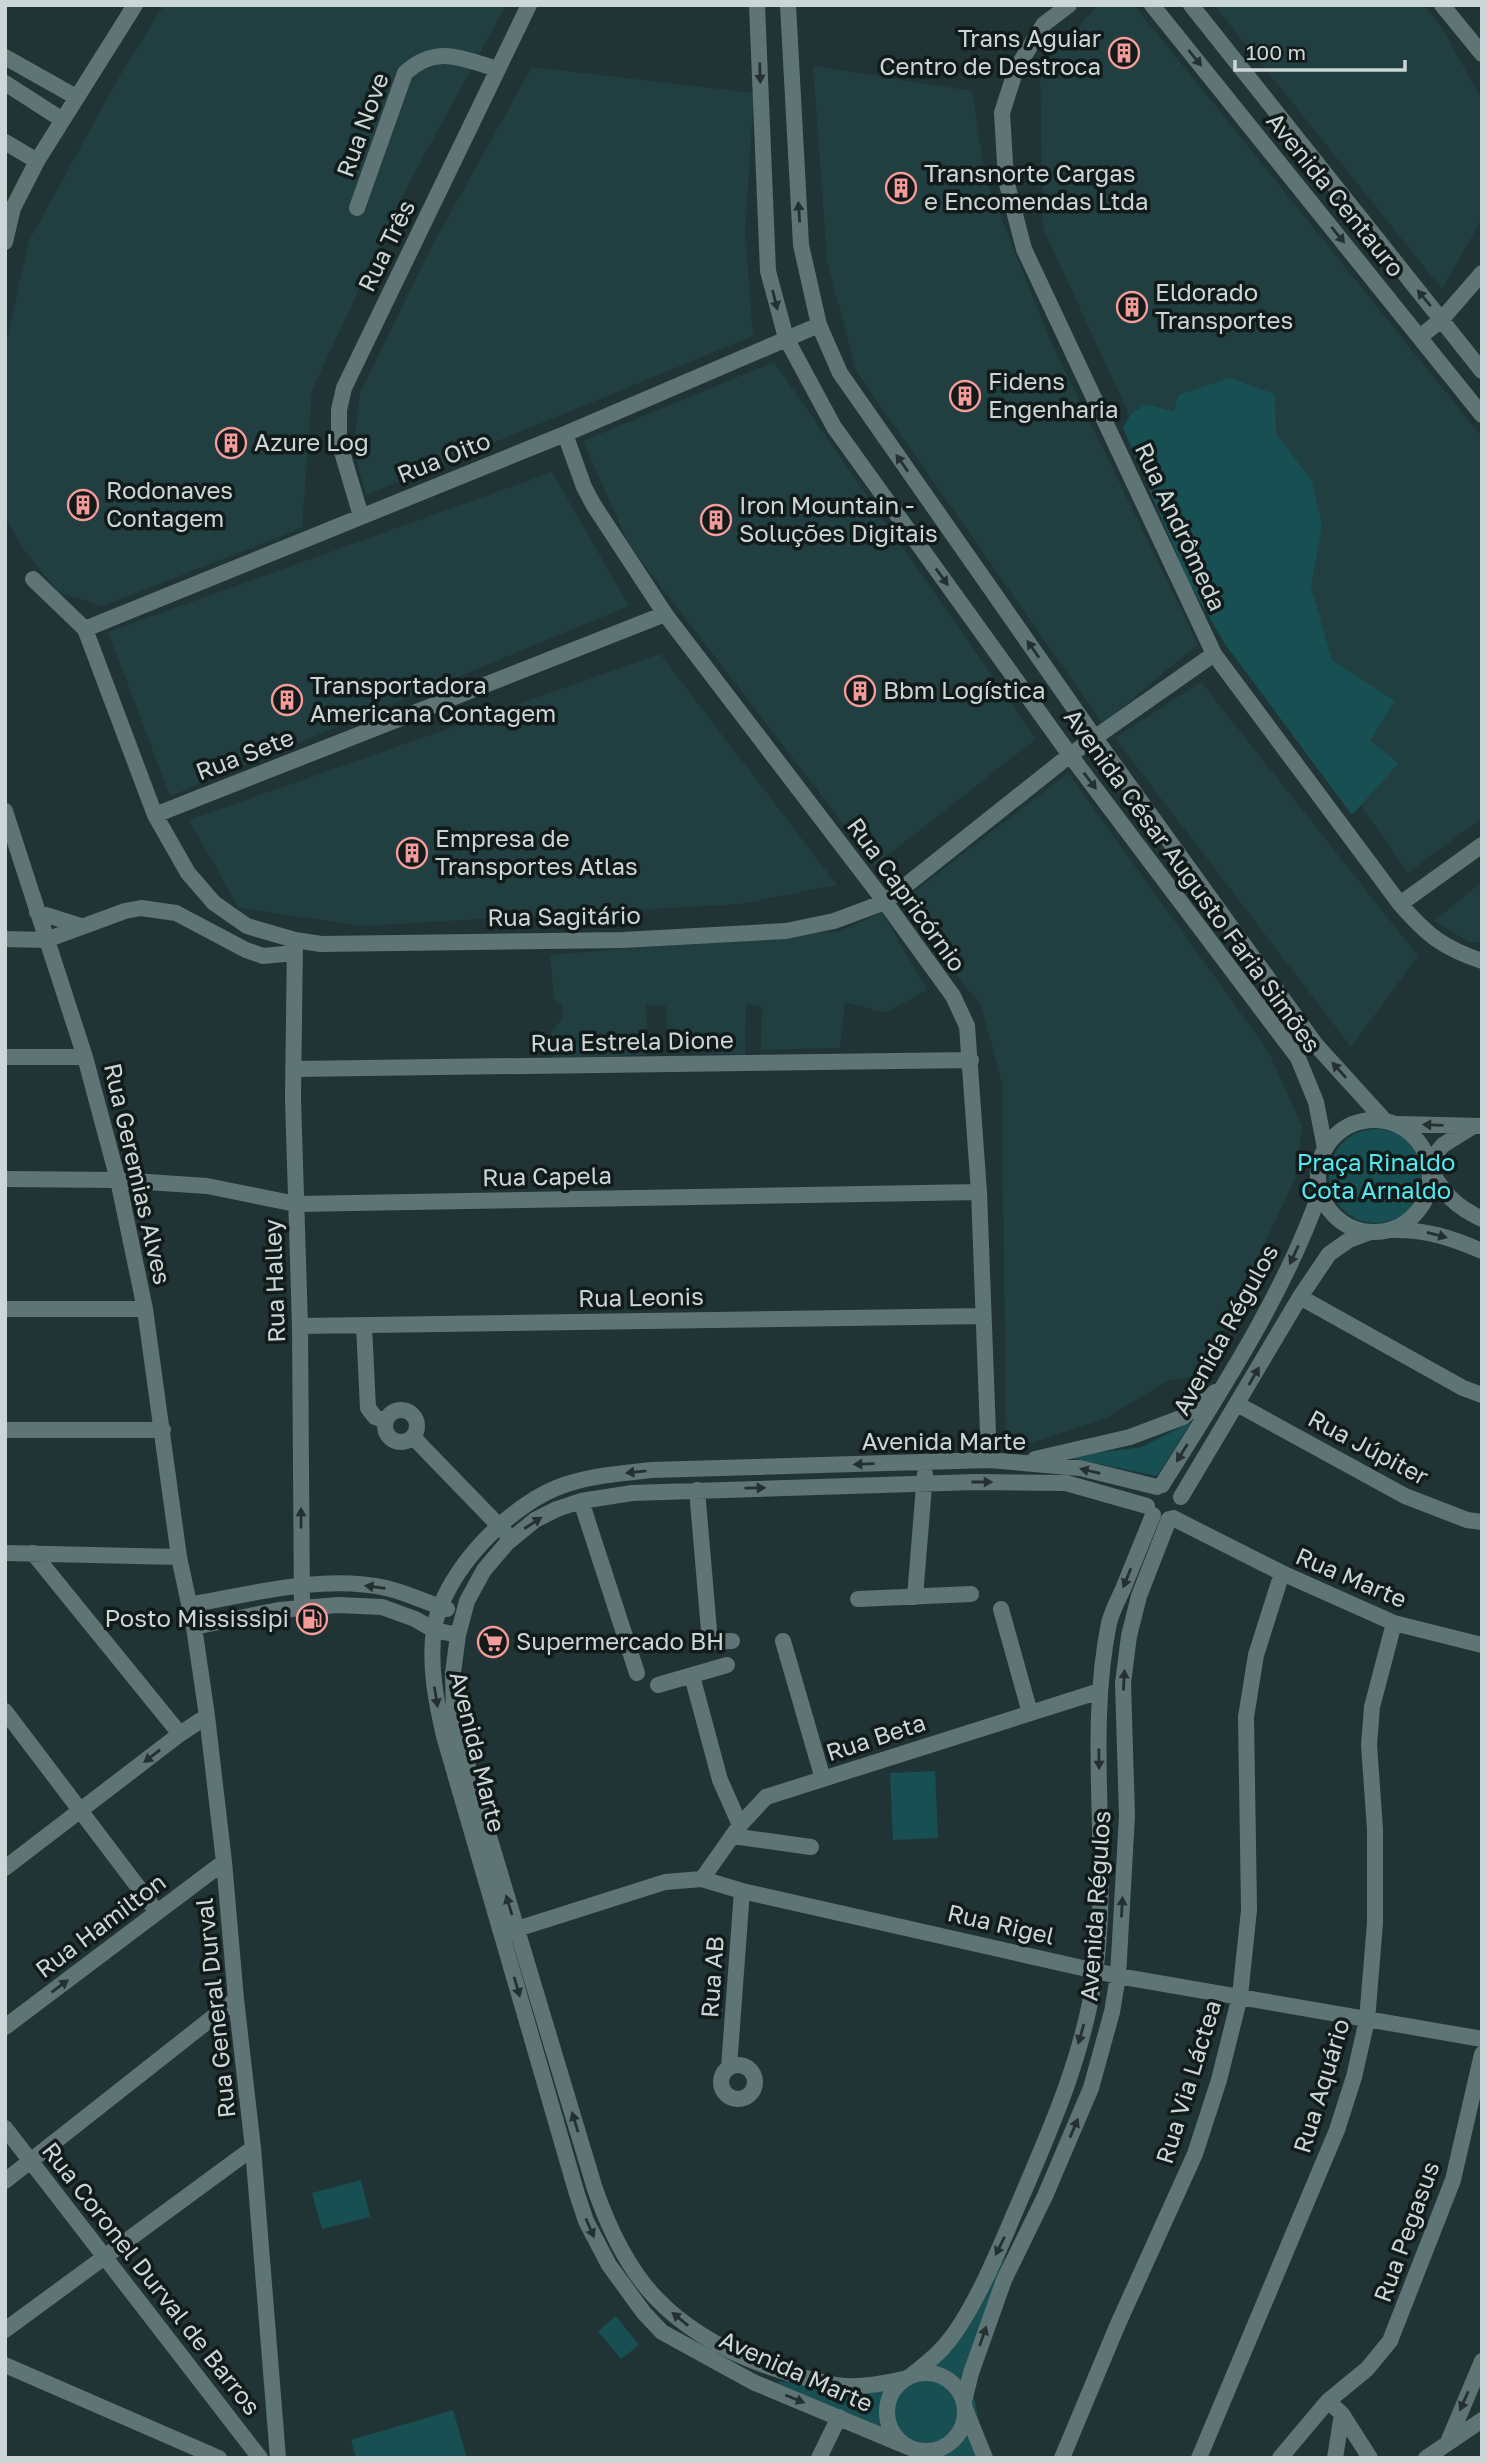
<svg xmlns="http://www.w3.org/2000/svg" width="1487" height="2463" viewBox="0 0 1487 2463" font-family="'Golos Text',sans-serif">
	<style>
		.built { fill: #213e40 }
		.green { fill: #174f52 }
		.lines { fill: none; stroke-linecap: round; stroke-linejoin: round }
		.minor { stroke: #5f7475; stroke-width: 16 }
		.oneway { fill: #253031 }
		.labels { text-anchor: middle; stroke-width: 7; stroke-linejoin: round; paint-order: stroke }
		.poi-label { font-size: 24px; fill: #cbd7d7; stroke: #121a1a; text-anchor: start }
		.street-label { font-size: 24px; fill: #cbd7d7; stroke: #121a1a }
		.park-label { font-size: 24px; fill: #54e8f0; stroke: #121a1a }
	</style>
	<rect width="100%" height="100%" fill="#213435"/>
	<path class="built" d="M 164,5 L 506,5 L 408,185 L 312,390 L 302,528 L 103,606 L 58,592 L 25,551 L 5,517 L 5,348 L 29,241 L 118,79 Z
		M 1099,5 L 1134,5 L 1482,437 L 1482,818 L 1408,873 L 1210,590 L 1043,228 L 1040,66 Z
		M 1214,5 L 1424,5 L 1441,26 L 1482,100 L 1482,219 L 1442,289 Z
		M 813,66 L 972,91 L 985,177 L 1051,342 L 1198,644 L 1103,724 L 856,371 L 827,260 Z
		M 532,67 L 754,93 L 745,231 L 753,336 L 366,495 L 354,450 L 360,393 L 432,246 Z
		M 774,362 L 1036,739 L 875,865 L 629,545 L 583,441 Z
		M 552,472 L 629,606 L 170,796 L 108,632 Z
		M 660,654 L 837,885 L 739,904 L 362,926 L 239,908 L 189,820 Z
		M 1201,682 L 1418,956 L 1351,1047 L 1115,738 Z
		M 1068,773 L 1268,1051 L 1302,1126 L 1295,1179 L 1201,1378 L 1169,1380 L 1106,1418 L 1006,1451 L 1002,1083 L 981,1005 L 898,904 Z
		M 1482,882 L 1482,942 L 1469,942 L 1434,921 Z
		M 882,912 L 927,990 L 885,1013 L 845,1002 L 840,1048 L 761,1050 L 762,1007 L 746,1004 L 745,1055 L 668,1052 L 666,1006 L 646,1005 L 647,1055 L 553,1058 L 551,1032 L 564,1016 L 562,1005 L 554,999 L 550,955 L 841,931 Z"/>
	<path class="green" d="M 1230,378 L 1275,394 L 1276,434 L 1312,481 L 1322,526 L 1311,587 L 1332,660 L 1395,701 L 1370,741 L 1399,763 L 1352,815 L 1225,644 L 1189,583 L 1123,428 L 1130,415 L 1146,404 L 1174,412 L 1178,395 Z
		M1329 1176a47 47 0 1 1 94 0a47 47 0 1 1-94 0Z
		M 1192,1421 L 1157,1476 L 1067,1457 L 1142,1447 Z
		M 935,1771 L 938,1838 L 893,1840 L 890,1773 Z
		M 361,2180 L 370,2217 L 322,2229 L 312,2193 Z
		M 1005,2258 L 972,2386 L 981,2432 L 988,2458 L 935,2458 L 776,2382 C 819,2381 863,2384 904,2370 C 934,2359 984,2286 1005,2258 Z
		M 616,2316 L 639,2345 L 621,2359 L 598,2331 Z
		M 453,2410 L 467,2458 L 356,2458 L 351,2440 Z"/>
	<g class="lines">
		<path class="minor" d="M 757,5 L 768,271 L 786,338 L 834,427 L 1070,755 L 1298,1058 L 1316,1102 L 1325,1148
			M 788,5 L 801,245 L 819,325 L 840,373 L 1095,738 L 1316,1045 L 1385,1121
			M 1069,5 L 1044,24 L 1016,69 L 1002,113 L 1006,180 L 1024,249 L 1214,654 L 1400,904 C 1427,935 1443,948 1482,961
			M 1152,5 L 1482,415
			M 1191,5 L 1482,371
			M 1442,5 L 1482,54
			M 5,57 L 76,97
			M 5,83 L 61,119
			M 5,142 L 37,161
			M 357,208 L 405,73 C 437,44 461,59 498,69
			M 5,242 L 13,208 L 37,161 L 135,5
			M 1420,337 L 1442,319 L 1482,273
			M 565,434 L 584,487 L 593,504 L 665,614 L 885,902 L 953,996 L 967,1026 L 979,1192 L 989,1460
			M 361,516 L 339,442 L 339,410 L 344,388 L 529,5
			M 33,579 L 85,629 L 155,815 L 188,873 L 214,903 L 247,926 L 295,940 L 321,944 L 623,940 L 786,931 L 834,921 L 885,902 L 1070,755 L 1214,654
			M 85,629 L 565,434 L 819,325
			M 5,811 L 85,1057 L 118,1180 L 145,1309 L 179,1557 L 194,1627 L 207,1716 L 224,1862 L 236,1999 L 253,2148 L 278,2458
			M 155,815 L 665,614
			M 1400,904 L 1482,845
			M 37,912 L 81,926
			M 5,939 L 46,940 L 125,911 L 141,908 L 176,913 L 246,950 L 263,956 L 295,953
			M 295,940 L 293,1099 L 300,1326 L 302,1607
			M 5,1057 L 85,1057
			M 293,1069 L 971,1060
			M1318 1176a56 56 0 1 1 112 0a56 56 0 1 1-112 0Z
			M 1397,1124 L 1482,1126
			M 1428,1163 L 1443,1145 L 1472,1127
			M 1429,1169 C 1446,1195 1453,1205 1482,1219
			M 5,1179 L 118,1180 L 207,1186 L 296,1204 L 979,1192
			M 1392,1230 C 1425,1229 1452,1238 1482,1251
			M 1300,1297 L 1463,1388 L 1482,1395
			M 5,1309 L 145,1309
			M 300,1326 L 983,1316
			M 364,1326 L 368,1408 L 375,1417 L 386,1421
			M 1237,1404 L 1405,1496 L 1467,1520 L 1482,1522
			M385 1426a16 16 0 1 1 32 0a16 16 0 1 1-32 0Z
			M 5,1430 L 163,1430
			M 413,1437 L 506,1533
			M 1035,1459 L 1130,1437 L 1183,1417 L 1215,1392
			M 1162,1485 C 1219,1394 1285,1293 1320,1192
			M 697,1490 L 710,1642 L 732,1641
			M 1181,1497 L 1300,1297 L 1329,1254 L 1349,1240 L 1370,1232
			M 581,1501 L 637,1673
			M 1173,1518 L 1282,1573 L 1394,1623 L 1482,1645
			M 5,1553 L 179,1557
			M 33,1553 L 180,1734
			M 915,1597 L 925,1474
			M 858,1599 L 971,1594
			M 189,1605 C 252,1594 323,1574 386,1588 C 408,1593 427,1603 447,1609
			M 1001,1609 L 1030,1713
			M 194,1627 L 279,1610 L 338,1605 L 382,1607 L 415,1619 L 434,1630 L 458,1635
			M 783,1641 L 823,1779
			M 692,1676 L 720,1780 L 740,1825
			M 658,1685 L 727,1665
			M 5,1711 L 157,1912
			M 732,1836 L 811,1847
			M 5,1868 L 180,1734 L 207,1716
			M 702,1879 L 740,1825 L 766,1797 L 1100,1691
			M 508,1932 L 665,1882 L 702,1879 L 742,1891 L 1118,1976 L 1482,2039
			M 5,2027 L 224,1862
			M721 2082a17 17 0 1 1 34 0a17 17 0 1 1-34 0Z
			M 729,2067 L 742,1891
			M 5,2128 L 260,2458
			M 5,2181 L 236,1999
			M 5,2330 L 253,2148
			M 5,2365 L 219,2458
			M887 2412a39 39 0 1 1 78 0a39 39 0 1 1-78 0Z
			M 912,2375 C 924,2365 937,2356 947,2343 C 973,2312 999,2250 1015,2212 C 1049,2133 1086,2052 1096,1966 C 1110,1853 1086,1736 1109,1623 C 1112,1611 1118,1600 1123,1589 C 1133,1564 1143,1540 1153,1515
			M 904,2379 C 884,2383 866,2387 846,2386 C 835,2386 824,2382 814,2380 C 756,2366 696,2341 654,2296 C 627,2267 608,2226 595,2189 L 469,1770 L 454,1714 L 453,1673 L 458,1635 L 467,1601 L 484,1570 L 507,1543 L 535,1520 L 557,1509 L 581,1501 L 632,1493 L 976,1482 L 1066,1483 L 1147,1506
			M 964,2401 L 971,2373 L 1004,2280 L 1045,2196 L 1091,2088 L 1112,2012 L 1118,1976 L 1127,1816 L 1123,1683 L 1129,1636 L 1139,1596 L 1169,1519
			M 1328,2401 L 1342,2414 L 1370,2458
			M 966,2411 L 985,2458
			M 1448,2442 L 1482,2361
			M 906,2446 L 753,2382 L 662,2332 L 644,2313 L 609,2265 L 586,2221 L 577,2194 L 444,1736 C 436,1701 429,1666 434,1629 C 443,1572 512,1501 567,1484 C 595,1475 624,1473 652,1470 L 989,1460 L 1080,1468 L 1157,1487
			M 819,2458 L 839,2417
			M 1062,2458 L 1118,2324 L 1195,2154 L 1219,2080 L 1240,1996 L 1249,1910 L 1246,1717 L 1256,1655 L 1282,1573
			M 1199,2458 L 1337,2130 L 1354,2077 L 1367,2020 L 1375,1923 L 1375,1829 L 1369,1745 L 1372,1707 L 1394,1623
			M 1280,2458 L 1328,2401 L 1367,2369 L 1390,2341 L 1453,2180 L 1482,2054
			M 1335,2458 L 1342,2414
			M 1426,2458 L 1482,2420"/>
	</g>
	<defs><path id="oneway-solid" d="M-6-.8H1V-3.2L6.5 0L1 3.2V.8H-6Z" transform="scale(1.75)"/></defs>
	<g class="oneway">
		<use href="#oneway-solid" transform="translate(1195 58) rotate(51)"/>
		<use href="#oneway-solid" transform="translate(760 73) rotate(88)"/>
		<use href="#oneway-solid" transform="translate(799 212) rotate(-94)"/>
		<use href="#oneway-solid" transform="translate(1338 235) rotate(51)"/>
		<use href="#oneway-solid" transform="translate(1424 298) rotate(-130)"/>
		<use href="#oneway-solid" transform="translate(775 300) rotate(76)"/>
		<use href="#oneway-solid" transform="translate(902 463) rotate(-125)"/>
		<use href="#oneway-solid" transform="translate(942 577) rotate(54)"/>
		<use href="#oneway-solid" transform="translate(1033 649) rotate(-125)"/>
		<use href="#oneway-solid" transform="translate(1090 781) rotate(53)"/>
		<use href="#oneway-solid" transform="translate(1339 1070) rotate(-132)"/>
		<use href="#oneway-solid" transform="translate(1433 1125) rotate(-178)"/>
		<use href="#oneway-solid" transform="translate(1437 1235) rotate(15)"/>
		<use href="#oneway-solid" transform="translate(1294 1255) rotate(115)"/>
		<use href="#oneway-solid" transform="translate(1254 1376) rotate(-60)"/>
		<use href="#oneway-solid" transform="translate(1182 1453) rotate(122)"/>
		<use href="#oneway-solid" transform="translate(864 1464) rotate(178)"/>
		<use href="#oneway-solid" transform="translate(1090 1471) rotate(-167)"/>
		<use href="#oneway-solid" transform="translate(636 1472) rotate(174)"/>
		<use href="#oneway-solid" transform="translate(982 1482)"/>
		<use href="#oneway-solid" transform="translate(755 1488) rotate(-1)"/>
		<use href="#oneway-solid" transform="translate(301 1518) rotate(-90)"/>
		<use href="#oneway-solid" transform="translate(533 1523) rotate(-33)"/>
		<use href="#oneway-solid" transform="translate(1127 1578) rotate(112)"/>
		<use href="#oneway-solid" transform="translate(375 1587) rotate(-172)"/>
		<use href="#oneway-solid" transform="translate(1124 1680) rotate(-87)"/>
		<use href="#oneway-solid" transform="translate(436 1697) rotate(81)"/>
		<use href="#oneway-solid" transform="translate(152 1756) rotate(142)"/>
		<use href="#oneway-solid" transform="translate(1099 1759) rotate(89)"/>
		<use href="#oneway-solid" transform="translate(509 1905) rotate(-107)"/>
		<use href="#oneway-solid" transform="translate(1122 1907) rotate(-87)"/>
		<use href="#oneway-solid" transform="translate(60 1986) rotate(-37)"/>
		<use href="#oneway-solid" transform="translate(517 1987) rotate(74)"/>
		<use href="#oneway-solid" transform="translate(1081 2034) rotate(106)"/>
		<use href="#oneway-solid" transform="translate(575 2122) rotate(-107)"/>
		<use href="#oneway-solid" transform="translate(1074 2128) rotate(-67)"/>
		<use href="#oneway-solid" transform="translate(590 2228) rotate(66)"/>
		<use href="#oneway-solid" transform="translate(1000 2246) rotate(116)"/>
		<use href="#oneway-solid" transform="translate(680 2319) rotate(-141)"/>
		<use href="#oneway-solid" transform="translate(983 2336) rotate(-71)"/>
		<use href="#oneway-solid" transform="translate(795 2399) rotate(22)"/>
		<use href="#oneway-solid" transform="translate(1464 2401) rotate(114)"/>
	</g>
	<defs>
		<g id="building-ring" transform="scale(1.575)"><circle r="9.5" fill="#121a1a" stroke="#f59b9a" stroke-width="1.5"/><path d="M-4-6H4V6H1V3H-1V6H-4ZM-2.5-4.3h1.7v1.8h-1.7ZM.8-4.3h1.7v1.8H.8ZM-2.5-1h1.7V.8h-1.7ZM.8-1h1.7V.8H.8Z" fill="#f59b9a"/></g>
		<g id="fuel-ring" transform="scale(1.575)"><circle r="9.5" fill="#121a1a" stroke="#f59b9a" stroke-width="1.5"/><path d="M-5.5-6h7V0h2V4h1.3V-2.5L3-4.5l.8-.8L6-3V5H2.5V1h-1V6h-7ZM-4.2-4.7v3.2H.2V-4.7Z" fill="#f59b9a"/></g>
		<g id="supermarket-ring" transform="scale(1.575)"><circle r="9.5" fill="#121a1a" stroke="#f59b9a" stroke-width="1.5"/><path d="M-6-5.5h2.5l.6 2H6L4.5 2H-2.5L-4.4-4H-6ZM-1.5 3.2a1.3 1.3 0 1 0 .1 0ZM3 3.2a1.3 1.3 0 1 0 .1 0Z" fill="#f59b9a"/></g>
	</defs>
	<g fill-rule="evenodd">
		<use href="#building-ring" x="1124" y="53"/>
		<use href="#building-ring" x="901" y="188"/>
		<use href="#building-ring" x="1132" y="307"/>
		<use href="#building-ring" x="965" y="396"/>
		<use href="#building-ring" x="231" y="443"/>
		<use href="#building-ring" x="83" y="505"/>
		<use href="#building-ring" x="716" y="520"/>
		<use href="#building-ring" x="860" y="691"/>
		<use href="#building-ring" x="287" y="700"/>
		<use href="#building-ring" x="412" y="853"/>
		<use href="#fuel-ring" x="312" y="1619"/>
		<use href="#supermarket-ring" x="493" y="1642"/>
	</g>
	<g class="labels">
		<g class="poi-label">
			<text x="1101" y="47" text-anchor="end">Trans Aguiar<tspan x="1101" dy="28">Centro de Destroca</tspan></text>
			<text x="924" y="182">Transnorte Cargas<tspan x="924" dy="28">e Encomendas Ltda</tspan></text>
			<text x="1155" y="301">Eldorado<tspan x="1155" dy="28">Transportes</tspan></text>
			<text x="988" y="390">Fidens<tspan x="988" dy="28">Engenharia</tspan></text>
			<text x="254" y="451">Azure Log</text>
			<text x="106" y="499">Rodonaves<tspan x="106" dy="28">Contagem</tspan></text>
			<text x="739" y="514">Iron Mountain -<tspan x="739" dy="28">Soluções Digitais</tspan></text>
			<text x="310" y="694">Transportadora<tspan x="310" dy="28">Americana Contagem</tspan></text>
			<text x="883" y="699">Bbm Logística</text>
			<text x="435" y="847">Empresa de<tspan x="435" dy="28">Transportes Atlas</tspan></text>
			<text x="289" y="1627" text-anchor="end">Posto Mississipi</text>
			<text x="516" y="1650">Supermercado BH</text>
		</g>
		<g class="street-label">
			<text transform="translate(363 125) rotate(-70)" y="8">Rua Nove</text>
			<text transform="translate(1335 195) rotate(51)" y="8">Avenida Centauro</text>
			<text transform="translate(387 246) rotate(-64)" y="8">Rua Três</text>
			<text transform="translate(444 458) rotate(-22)" y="8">Rua Oito</text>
			<text transform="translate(1180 527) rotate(65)" y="8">Rua Andrômeda</text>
			<text transform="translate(245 755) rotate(-21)" y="8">Rua Sete</text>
			<text transform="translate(1192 881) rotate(54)" y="8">Avenida César Augusto Faria Simões</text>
			<text transform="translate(906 895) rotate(54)" y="8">Rua Capricórnio</text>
			<text transform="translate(564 917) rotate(-1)" y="8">Rua Sagitário</text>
			<text transform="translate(632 1042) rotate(-1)" y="8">Rua Estrela Dione</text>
			<text transform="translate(137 1174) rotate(77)" y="8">Rua Geremias Alves</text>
			<text transform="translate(547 1177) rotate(-1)" y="8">Rua Capela</text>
			<text transform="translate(275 1281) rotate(-92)" y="8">Rua Halley</text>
			<text transform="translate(641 1298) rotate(-1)" y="8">Rua Leonis</text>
			<text transform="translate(1226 1330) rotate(-61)" y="8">Avenida Régulos</text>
			<text x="944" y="1450">Avenida Marte</text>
			<text transform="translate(1368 1448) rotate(28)" y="8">Rua Júpiter</text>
			<text transform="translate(1351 1578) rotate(23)" y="8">Rua Marte</text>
			<text transform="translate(876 1738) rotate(-18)" y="8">Rua Beta</text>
			<text transform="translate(477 1752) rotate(76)" y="8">Avenida Marte</text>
			<text transform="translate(1096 1906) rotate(-86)" y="8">Avenida Régulos</text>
			<text transform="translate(1001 1925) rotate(13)" y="8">Rua Rigel</text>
			<text transform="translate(101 1926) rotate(-37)" y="8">Rua Hamilton</text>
			<text transform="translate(713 1977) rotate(-86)" y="8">Rua AB</text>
			<text transform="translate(216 2008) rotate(-96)" y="8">Rua General Durval</text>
			<text transform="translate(1189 2082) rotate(-73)" y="8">Rua Via Láctea</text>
			<text transform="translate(1322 2086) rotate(-73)" y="8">Rua Aquário</text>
			<text transform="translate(1407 2232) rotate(-70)" y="8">Rua Pegasus</text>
			<text transform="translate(151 2279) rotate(52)" y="8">Rua Coronel Durval de Barros</text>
			<text transform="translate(796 2372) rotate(24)" y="8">Avenida Marte</text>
		</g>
		<g class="park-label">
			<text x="1376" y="1171">Praça Rinaldo<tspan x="1376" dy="28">Cota Arnaldo</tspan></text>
		</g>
	</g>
	<rect width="1487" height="2463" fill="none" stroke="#cbd7d7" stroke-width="14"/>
	<path d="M1235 60v10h170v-10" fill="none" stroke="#cbd7d7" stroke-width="3.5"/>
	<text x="1246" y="60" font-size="21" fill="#cbd7d7" stroke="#121a1a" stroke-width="5" paint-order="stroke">100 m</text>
</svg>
